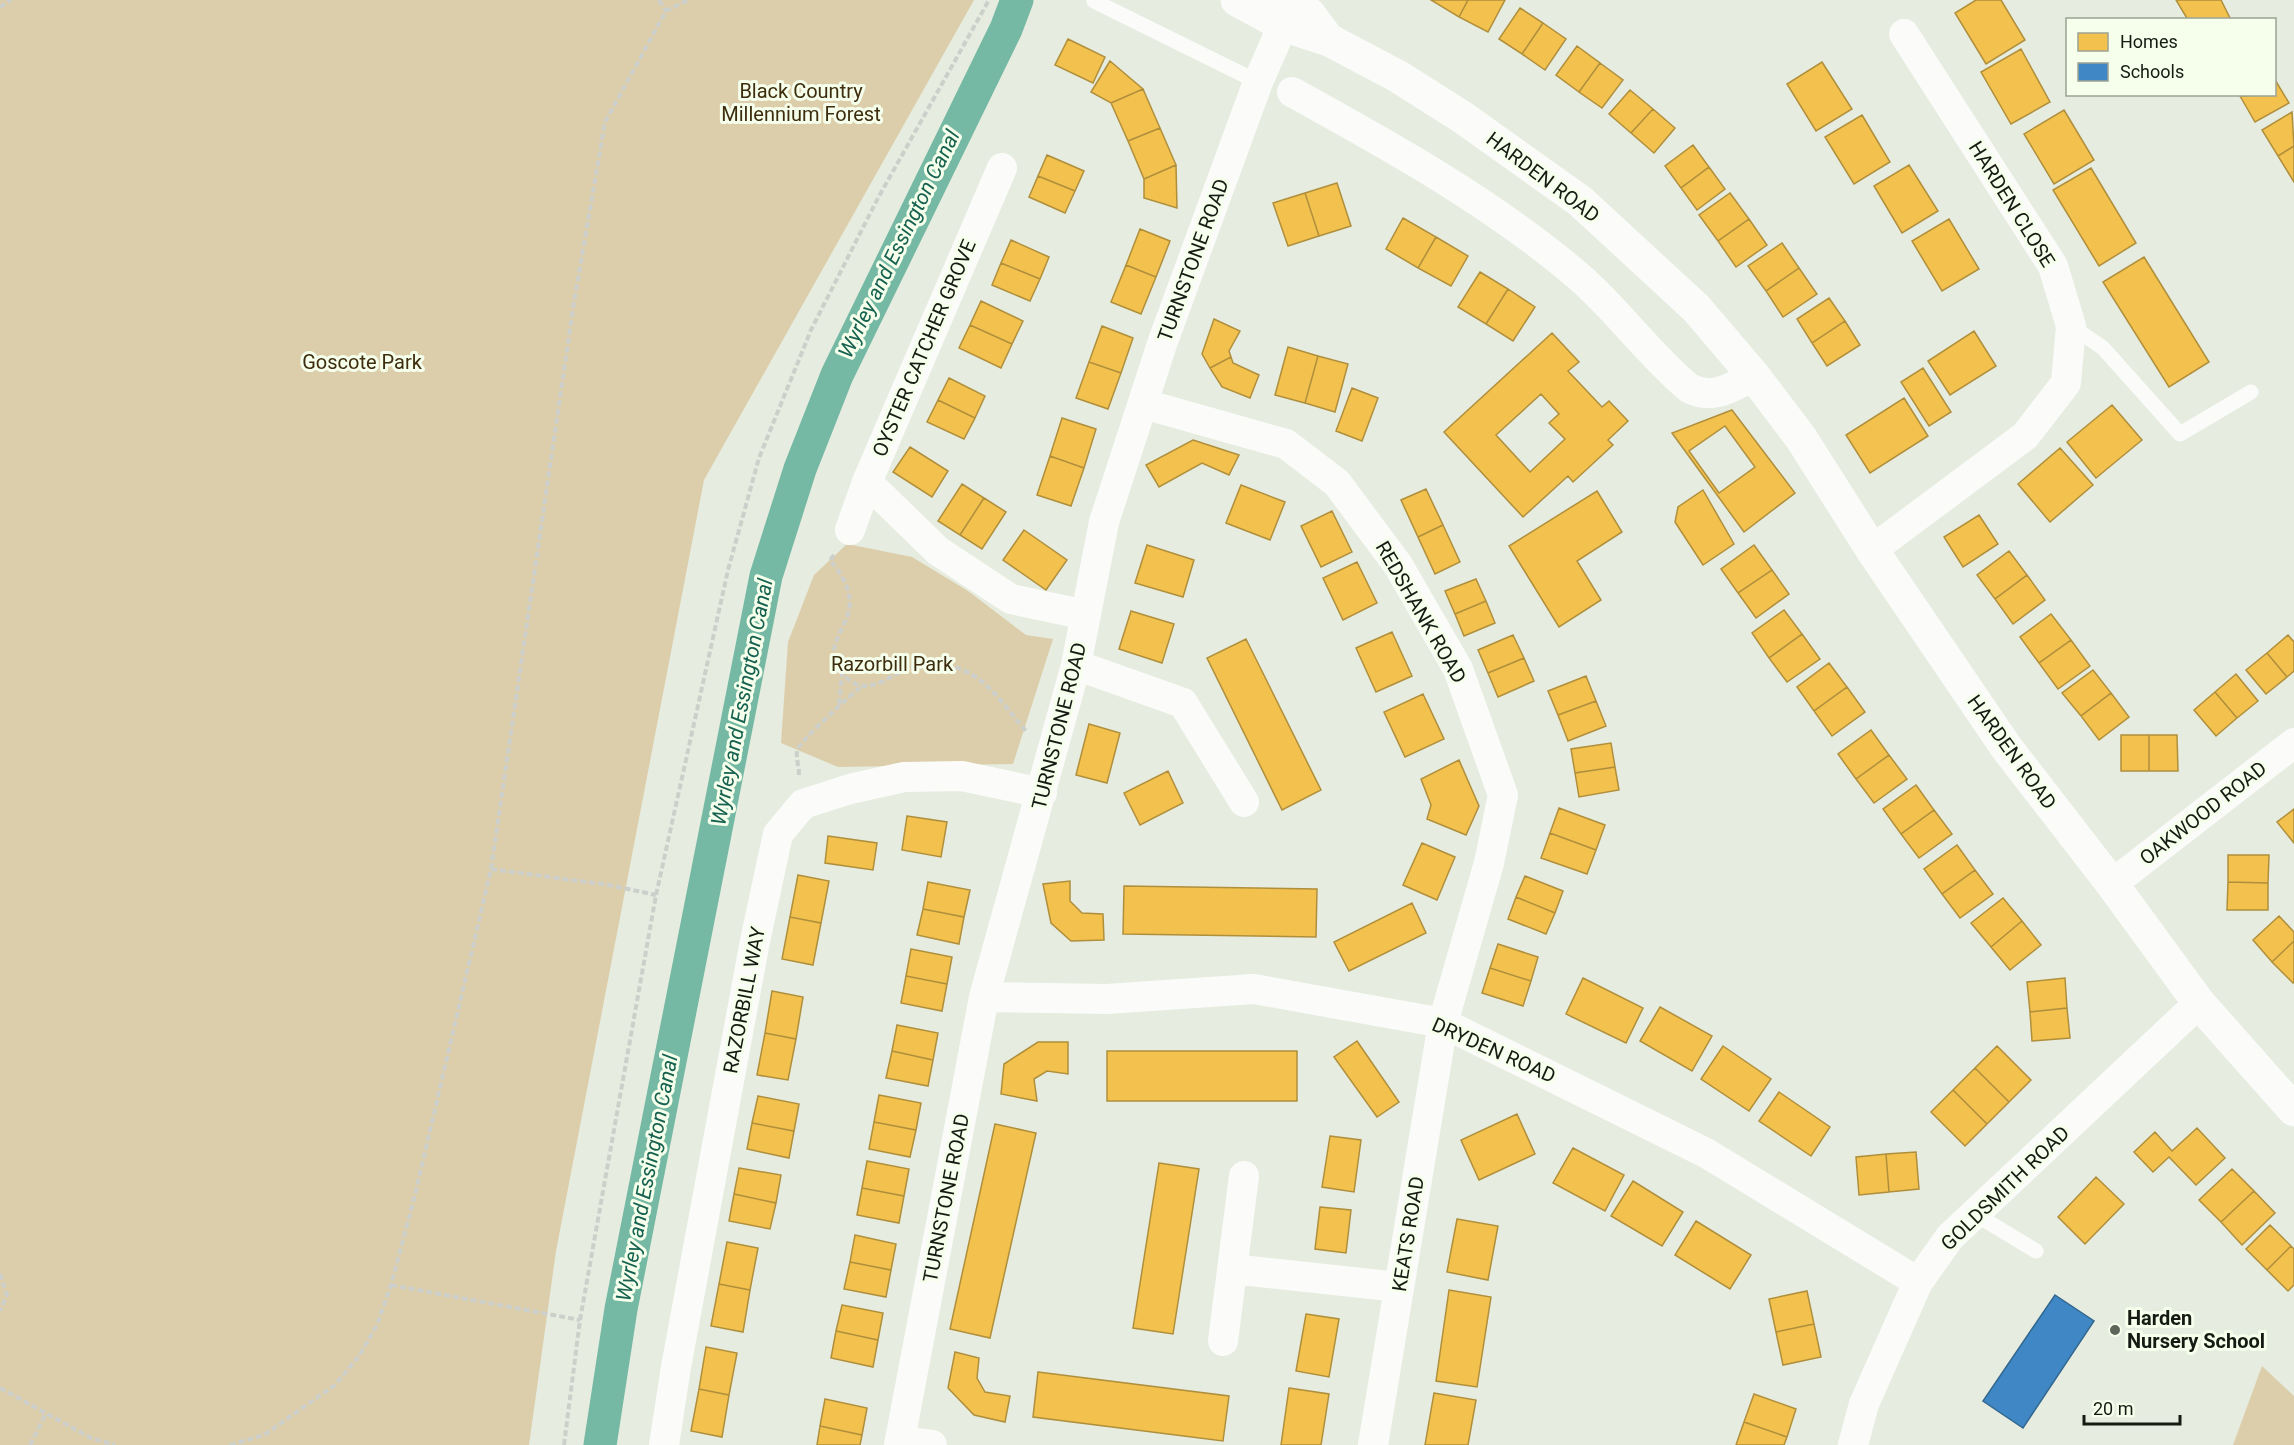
<svg xmlns="http://www.w3.org/2000/svg" width="2294" height="1445" viewBox="0 0 2294 1445" font-family="Roboto,sans-serif">
	<style>
		.green { fill: #dcceab }
		.homes { fill: #f2c14e; stroke: #b08f3c; stroke-width: 1.5; fill-rule: evenodd }
		.schools { fill: #3f88c5; stroke: #33678f; stroke-width: 1.5 }
		.lines { fill: none; stroke-linecap: round; stroke-linejoin: round }
		.canal { stroke: #75b9a4; stroke-width: 33 }
		.path { stroke: #cdcfcb; stroke-width: 4; stroke-dasharray: 6 3; stroke-linecap: butt }
		.lane { stroke: #fbfcfa; stroke-width: 15 }
		.street { stroke: #fbfcfa; stroke-width: 30 }
		.secondary { stroke: #fbfcfa; stroke-width: 33 }
		.poi-dot { fill: #5f645a; stroke: #f5ffeb; stroke-width: 2 }
		.labels { text-anchor: middle; stroke-width: 6; stroke-linejoin: round; paint-order: stroke }
		.park-label { font-size: 20px; fill: #3d2d0e; stroke: #f5ffeb }
		.street-label { font-size: 20px; fill: #161a12; stroke: #f5ffeb }
		.poi-label { font-size: 20px; font-weight: bold; fill: #161a12; stroke: #f5ffeb; text-anchor: start }
		.water-label { font-size: 21px; font-style: italic; fill: #166150; stroke: #f5ffeb }
	</style>
	<rect width="100%" height="100%" fill="#e6ecdf"/>
	<path class="green" d="M 0,0 L 974,0 L 704,480 L 556,1251 L 529,1445 L 0,1445 Z
		M 847,544 L 912,557 L 968,591 L 1026,635 L 1053,639 L 1013,764 L 838,767 L 781,743 L 788,642 L 814,575 Z
		M 2262,1366 L 2294,1396 L 2294,1445 L 2233,1445 Z"/>
	<path class="homes" d="M 1431,0 L 1468,0 L 1459,17 Z
		M 1468,0 L 1505,0 L 1488,32 L 1459,17 Z
		M 1976,0 L 2001,0 L 2025,40 L 1986,64 L 1955,13 Z
		M 2176,0 L 2221,0 L 2231,20 L 2188,20 Z
		M 1520,8 L 1543,23 L 1522,54 L 1499,39 Z
		M 1543,23 L 1566,39 L 1545,70 L 1522,54 Z
		M 1068,39 L 1105,57 L 1093,83 L 1055,65 Z
		M 1577,46 L 1600,63 L 1579,92 L 1556,75 Z
		M 2021,49 L 2050,102 L 2011,124 L 1981,72 Z
		M 1110,61 L 1143,89 L 1111,103 L 1091,92 Z
		M 1822,62 L 1852,109 L 1816,131 L 1787,84 Z
		M 1600,63 L 1623,80 L 1602,108 L 1579,92 Z
		M 2274,78 L 2289,103 L 2255,122 L 2240,96 L 2274,94 Z
		M 1143,89 L 1160,128 L 1128,141 L 1111,103 Z
		M 1630,90 L 1653,109 L 1631,133 L 1609,114 Z
		M 1653,109 L 1675,128 L 1654,153 L 1631,133 Z
		M 2064,110 L 2094,160 L 2054,184 L 2024,134 Z
		M 2292,112 L 2294,146 L 2278,156 L 2262,130 Z
		M 1862,115 L 1890,162 L 1854,184 L 1825,137 Z
		M 1160,128 L 1176,165 L 1144,179 L 1128,141 Z
		M 1693,145 L 1709,167 L 1681,188 L 1665,166 Z
		M 2294,146 L 2294,182 L 2278,156 Z
		M 1047,155 L 1084,171 L 1075,191 L 1038,176 Z
		M 1176,165 L 1177,208 L 1144,198 L 1144,179 Z
		M 1909,165 L 1938,211 L 1902,233 L 1874,186 Z
		M 1709,167 L 1725,189 L 1697,210 L 1681,188 Z
		M 2091,168 L 2136,243 L 2099,266 L 2053,190 Z
		M 1038,176 L 1075,191 L 1065,213 L 1029,197 Z
		M 1337,183 L 1351,226 L 1319,236 L 1305,193 Z
		M 1305,193 L 1319,236 L 1288,246 L 1273,203 Z
		M 1730,193 L 1749,219 L 1718,241 L 1699,215 Z
		M 1403,218 L 1436,237 L 1418,268 L 1386,249 Z
		M 1749,219 L 1767,245 L 1736,267 L 1718,241 Z
		M 1949,219 L 1979,269 L 1942,291 L 1912,241 Z
		M 1140,229 L 1170,241 L 1156,277 L 1126,265 Z
		M 1436,237 L 1468,256 L 1451,286 L 1418,268 Z
		M 1011,240 L 1049,257 L 1040,279 L 1001,263 Z
		M 1782,243 L 1799,268 L 1766,291 L 1748,266 Z
		M 2144,257 L 2209,362 L 2169,387 L 2103,282 Z
		M 1001,263 L 1040,279 L 1030,301 L 992,285 Z
		M 1126,265 L 1156,277 L 1141,314 L 1111,302 Z
		M 1799,268 L 1817,294 L 1783,317 L 1766,291 Z
		M 1480,272 L 1508,289 L 1486,324 L 1458,307 Z
		M 1508,289 L 1535,307 L 1513,341 L 1486,324 Z
		M 1829,298 L 1845,321 L 1812,343 L 1797,319 Z
		M 981,301 L 1023,321 L 1012,344 L 970,325 Z
		M 1214,319 L 1240,331 L 1229,351 L 1231,357 L 1210,368 L 1202,354 Z
		M 1845,321 L 1860,345 L 1827,366 L 1812,343 Z
		M 970,325 L 1012,344 L 1001,368 L 959,348 Z
		M 1102,326 L 1133,338 L 1121,373 L 1089,362 Z
		M 1974,331 L 1996,366 L 1950,395 L 1928,361 Z
		M 1552,333 L 1579,362 L 1568,371 L 1602,407 L 1609,401 L 1628,421 L 1608,440 L 1613,445 L 1573,482 L 1568,476 L 1523,517 L 1444,432 ZM 1541,394 L 1559,414 L 1549,423 L 1565,439 L 1530,472 L 1496,435 Z
		M 1288,347 L 1318,356 L 1305,403 L 1275,395 Z
		M 1318,356 L 1348,364 L 1335,412 L 1305,403 Z
		M 1231,357 L 1233,363 L 1259,375 L 1250,398 L 1222,387 L 1210,368 Z
		M 1089,362 L 1121,373 L 1108,409 L 1076,398 Z
		M 1923,368 L 1951,412 L 1929,426 L 1901,382 Z
		M 949,378 L 985,396 L 975,418 L 938,400 Z
		M 1352,388 L 1378,398 L 1362,441 L 1336,431 Z
		M 1904,398 L 1928,436 L 1870,473 L 1846,435 Z
		M 938,400 L 975,418 L 964,439 L 927,422 Z
		M 2112,405 L 2142,440 L 2096,478 L 2067,442 Z
		M 1732,410 L 1795,493 L 1744,532 L 1672,433 Z
		M 1062,418 L 1096,429 L 1084,468 L 1050,456 Z
		M 1725,426 L 1755,467 L 1719,493 L 1689,451 Z
		M 1193,440 L 1239,455 L 1229,475 L 1202,463 L 1159,487 L 1146,465 Z
		M 910,447 L 948,471 L 932,497 L 893,472 Z
		M 2060,448 L 2093,485 L 2050,522 L 2018,484 Z
		M 1050,456 L 1084,468 L 1071,506 L 1037,495 Z
		M 962,484 L 984,498 L 960,535 L 938,521 Z
		M 1241,485 L 1285,502 L 1270,540 L 1226,523 Z
		M 1426,489 L 1443,525 L 1418,537 L 1401,500 Z
		M 1703,490 L 1734,544 L 1703,565 L 1675,522 L 1678,507 Z
		M 1597,491 L 1622,532 L 1577,561 L 1601,600 L 1559,627 L 1509,546 Z
		M 984,498 L 1006,512 L 982,549 L 960,535 Z
		M 1332,511 L 1352,552 L 1321,567 L 1301,526 Z
		M 1979,515 L 1998,544 L 1963,567 L 1944,537 Z
		M 1443,525 L 1460,562 L 1435,574 L 1418,537 Z
		M 1024,530 L 1067,560 L 1046,590 L 1003,560 Z
		M 1147,545 L 1194,560 L 1183,597 L 1135,583 Z
		M 1754,545 L 1772,570 L 1738,593 L 1721,569 Z
		M 2009,551 L 2027,575 L 1995,599 L 1977,575 Z
		M 1357,562 L 1377,603 L 1343,620 L 1323,578 Z
		M 1772,570 L 1789,594 L 1756,618 L 1738,593 Z
		M 2027,575 L 2045,600 L 2013,624 L 1995,599 Z
		M 1476,579 L 1486,601 L 1455,614 L 1445,591 Z
		M 1486,601 L 1495,623 L 1464,636 L 1455,614 Z
		M 1784,610 L 1802,634 L 1769,658 L 1752,633 Z
		M 1131,611 L 1174,624 L 1162,663 L 1119,649 Z
		M 2051,614 L 2071,640 L 2039,663 L 2020,637 Z
		M 1392,632 L 1412,676 L 1376,692 L 1356,648 Z
		M 1802,634 L 1820,659 L 1787,682 L 1769,658 Z
		M 1513,635 L 1524,658 L 1488,673 L 1478,650 Z
		M 2288,635 L 2294,642 L 2294,671 L 2287,677 L 2267,653 Z
		M 1246,639 L 1321,790 L 1282,810 L 1207,658 Z
		M 2071,640 L 2090,666 L 2058,689 L 2039,663 Z
		M 2267,653 L 2287,677 L 2266,694 L 2246,670 Z
		M 1524,658 L 1534,681 L 1498,697 L 1488,673 Z
		M 1829,663 L 1847,687 L 1814,711 L 1797,687 Z
		M 2093,670 L 2111,693 L 2081,716 L 2062,693 Z
		M 2236,674 L 2258,701 L 2237,718 L 2215,692 Z
		M 1586,676 L 1596,701 L 1558,715 L 1548,691 Z
		M 1847,687 L 1865,712 L 1832,736 L 1814,711 Z
		M 2215,692 L 2237,718 L 2216,736 L 2194,710 Z
		M 2111,693 L 2129,717 L 2099,740 L 2081,716 Z
		M 1423,694 L 1444,739 L 1405,757 L 1384,712 Z
		M 1596,701 L 1606,726 L 1568,741 L 1558,715 Z
		M 1089,724 L 1120,733 L 1107,783 L 1076,775 Z
		M 1871,730 L 1889,755 L 1856,779 L 1838,754 Z
		M 2121,735 L 2149,735 L 2149,771 L 2121,771 Z
		M 2149,735 L 2177,735 L 2178,771 L 2149,771 Z
		M 1611,743 L 1615,767 L 1575,773 L 1571,749 Z
		M 1889,755 L 1907,779 L 1874,803 L 1856,779 Z
		M 1459,760 L 1479,806 L 1466,835 L 1427,819 L 1431,805 L 1421,779 Z
		M 1615,767 L 1619,790 L 1579,797 L 1575,773 Z
		M 1168,771 L 1183,803 L 1140,825 L 1124,793 Z
		M 1916,785 L 1934,810 L 1901,834 L 1883,809 Z
		M 1559,808 L 1605,825 L 1596,850 L 1550,833 Z
		M 2294,809 L 2294,843 L 2277,822 Z
		M 1934,810 L 1952,834 L 1919,858 L 1901,834 Z
		M 907,816 L 947,822 L 941,857 L 902,850 Z
		M 1550,833 L 1596,850 L 1587,874 L 1541,858 Z
		M 828,836 L 877,843 L 873,870 L 825,863 Z
		M 1422,843 L 1455,857 L 1437,900 L 1403,885 Z
		M 1957,845 L 1975,870 L 1942,894 L 1924,869 Z
		M 2228,855 L 2269,855 L 2268,883 L 2228,882 Z
		M 1975,870 L 1993,894 L 1960,918 L 1942,894 Z
		M 798,875 L 829,881 L 821,923 L 790,917 Z
		M 1525,876 L 1563,891 L 1555,913 L 1516,897 Z
		M 1070,881 L 1070,901 L 1082,913 L 1103,914 L 1104,940 L 1071,941 L 1051,923 L 1043,884 Z
		M 928,882 L 970,890 L 964,917 L 923,909 Z
		M 2228,882 L 2268,883 L 2268,910 L 2227,910 Z
		M 1124,886 L 1317,889 L 1316,937 L 1123,934 Z
		M 1516,897 L 1555,913 L 1546,934 L 1508,919 Z
		M 2003,898 L 2022,921 L 1991,947 L 1971,923 Z
		M 1412,903 L 1426,933 L 1349,971 L 1334,942 Z
		M 923,909 L 964,917 L 959,944 L 917,935 Z
		M 2279,916 L 2294,932 L 2294,941 L 2272,962 L 2253,940 Z
		M 790,917 L 821,923 L 813,965 L 782,959 Z
		M 2022,921 L 2041,945 L 2010,970 L 1991,947 Z
		M 2294,941 L 2294,981 L 2293,983 L 2272,962 Z
		M 1498,944 L 1538,957 L 1531,981 L 1490,968 Z
		M 911,949 L 952,957 L 947,984 L 906,976 Z
		M 1490,968 L 1531,981 L 1523,1006 L 1482,993 Z
		M 906,976 L 947,984 L 942,1011 L 901,1003 Z
		M 1583,978 L 1643,1008 L 1626,1043 L 1566,1014 Z
		M 2065,978 L 2067,1008 L 2030,1012 L 2027,982 Z
		M 772,991 L 803,997 L 796,1039 L 765,1033 Z
		M 1660,1007 L 1712,1036 L 1692,1071 L 1640,1041 Z
		M 2067,1008 L 2070,1038 L 2032,1041 L 2030,1012 Z
		M 897,1025 L 938,1033 L 933,1060 L 892,1051 Z
		M 765,1033 L 796,1039 L 788,1080 L 757,1075 Z
		M 1357,1041 L 1399,1102 L 1377,1117 L 1334,1057 Z
		M 1038,1042 L 1068,1042 L 1068,1074 L 1047,1071 L 1034,1079 L 1037,1101 L 1001,1094 L 1004,1064 Z
		M 1723,1046 L 1771,1079 L 1749,1111 L 1701,1079 Z
		M 1997,1046 L 2031,1080 L 2009,1102 L 1975,1068 Z
		M 892,1051 L 933,1060 L 928,1086 L 886,1078 Z
		M 1107,1051 L 1297,1051 L 1297,1101 L 1107,1101 Z
		M 1975,1068 L 2009,1102 L 1987,1124 L 1953,1090 Z
		M 1953,1090 L 1987,1124 L 1965,1146 L 1931,1112 Z
		M 1779,1092 L 1830,1127 L 1811,1156 L 1759,1121 Z
		M 879,1095 L 921,1103 L 916,1130 L 874,1122 Z
		M 758,1096 L 799,1104 L 794,1131 L 752,1123 Z
		M 1517,1114 L 1535,1154 L 1479,1180 L 1461,1140 Z
		M 874,1122 L 916,1130 L 910,1157 L 869,1149 Z
		M 752,1123 L 794,1131 L 789,1158 L 747,1149 Z
		M 995,1124 L 1036,1133 L 990,1338 L 950,1329 Z
		M 2197,1128 L 2225,1158 L 2196,1185 L 2169,1157 L 2153,1172 L 2134,1152 L 2155,1132 L 2172,1151 Z
		M 1330,1136 L 1361,1140 L 1354,1192 L 1322,1187 Z
		M 1573,1148 L 1624,1175 L 1605,1211 L 1553,1183 Z
		M 1916,1152 L 1919,1189 L 1889,1192 L 1886,1154 Z
		M 1886,1154 L 1889,1192 L 1859,1195 L 1856,1157 Z
		M 867,1161 L 909,1169 L 904,1196 L 862,1188 Z
		M 1159,1163 L 1199,1169 L 1173,1334 L 1133,1328 Z
		M 739,1168 L 781,1175 L 776,1203 L 734,1194 Z
		M 2232,1169 L 2254,1191 L 2221,1222 L 2199,1200 Z
		M 2096,1177 L 2124,1204 L 2085,1244 L 2058,1217 Z
		M 1633,1181 L 1683,1212 L 1662,1246 L 1611,1216 Z
		M 862,1188 L 904,1196 L 899,1223 L 857,1215 Z
		M 2254,1191 L 2275,1213 L 2242,1245 L 2221,1222 Z
		M 734,1194 L 776,1203 L 770,1229 L 729,1221 Z
		M 1320,1207 L 1351,1210 L 1346,1253 L 1315,1249 Z
		M 1457,1219 L 1498,1226 L 1488,1280 L 1447,1272 Z
		M 1696,1221 L 1751,1255 L 1730,1289 L 1675,1255 Z
		M 2270,1225 L 2291,1246 L 2267,1270 L 2246,1249 Z
		M 855,1235 L 896,1244 L 891,1270 L 850,1262 Z
		M 727,1242 L 758,1248 L 750,1290 L 719,1284 Z
		M 2291,1246 L 2294,1249 L 2294,1285 L 2288,1291 L 2267,1270 Z
		M 850,1262 L 891,1270 L 886,1297 L 844,1289 Z
		M 719,1284 L 750,1290 L 743,1332 L 711,1326 Z
		M 1449,1290 L 1491,1297 L 1477,1387 L 1436,1381 Z
		M 1807,1291 L 1814,1324 L 1776,1332 L 1769,1299 Z
		M 842,1305 L 883,1313 L 878,1340 L 836,1331 Z
		M 1306,1314 L 1339,1319 L 1329,1377 L 1296,1371 Z
		M 1814,1324 L 1821,1357 L 1783,1365 L 1776,1332 Z
		M 836,1331 L 878,1340 L 873,1367 L 831,1358 Z
		M 706,1347 L 737,1353 L 729,1395 L 699,1389 Z
		M 955,1352 L 979,1358 L 977,1378 L 985,1392 L 1010,1396 L 1005,1422 L 974,1415 L 948,1388 Z
		M 1038,1372 L 1229,1396 L 1223,1441 L 1033,1417 Z
		M 1289,1388 L 1329,1394 L 1321,1445 L 1281,1445 Z
		M 699,1389 L 729,1395 L 722,1437 L 691,1431 Z
		M 1434,1393 L 1476,1400 L 1468,1445 L 1425,1445 Z
		M 1754,1394 L 1796,1409 L 1787,1437 L 1744,1422 Z
		M 825,1399 L 867,1408 L 862,1435 L 820,1426 Z
		M 1744,1422 L 1787,1437 L 1784,1445 L 1736,1445 Z
		M 820,1426 L 862,1435 L 860,1445 L 817,1445 Z"/>
	<path class="schools" d="M 2055,1295 L 2094,1321 L 2023,1428 L 1983,1401 Z"/>
	<g class="lines">
		<path class="canal" d="M 600,1445 L 621,1309 L 766,576 L 800,469 L 837,375 L 1006,29 L 1017,0"/>
		<path class="path" d="M 659,0 L 666,11
			M 0,7 L 11,0
			M 834,555 L 830,560 C 841,573 853,592 849,610 C 844,632 822,651 842,673 C 867,702 888,674 912,667 C 931,661 951,663 969,673 C 992,685 1009,712 1026,731
			M 839,704 L 842,674
			M 799,775 C 799,767 796,758 797,751 C 798,742 852,694 863,685
			M 491,869 L 609,885 L 656,895
			M 0,1274 L 7,1295 L 0,1311
			M 391,1285 L 580,1320
			M 0,1388 L 91,1438 L 115,1445
			M 30,1445 L 45,1415
			M 230,1445 L 264,1435 L 335,1385 L 359,1356 L 377,1325 L 391,1285 L 415,1195 L 491,869 L 574,302 L 605,122 L 666,11 L 688,0
			M 564,1445 L 580,1320 L 656,895 L 728,570 L 759,458 L 811,330 L 878,198 L 989,0"/>
		<path class="lane" d="M 1094,1 L 1258,82
			M 2071,326 L 2103,348 L 2180,434 L 2251,392
			M 1975,1214 L 2036,1251"/>
		<path class="street" d="M 1292,92 C 1390,146 1491,202 1577,275 C 1617,309 1648,354 1689,388 C 1713,401 1732,387 1754,376
			M 1144,404 L 1286,444 L 1337,483 L 1398,565 L 1458,669 L 1503,795 L 1489,863 L 1443,1023 L 1373,1445
			M 867,482 L 938,551 L 1011,599 L 1086,615
			M 850,530 L 867,482 L 1002,168
			M 1872,550 L 2025,436 L 2066,383 L 2071,326 L 2053,266 L 1904,34
			M 1076,665 L 1183,703 L 1244,802
			M 2112,884 L 2294,743
			M 984,997 L 1107,999 L 1254,989 L 1443,1023 L 1706,1153 L 1918,1282
			M 1232,1269 L 1399,1287
			M 1223,1341 L 1244,1176
			M 900,1441 L 932,1445
			M 664,1445 L 676,1367 L 755,941 L 778,834 L 803,804 L 850,789 L 904,777 L 962,776 L 1042,793
			M 899,1445 L 984,997 L 1076,665 L 1104,522 L 1163,341 L 1258,82 L 1283,25
			M 1853,1445 L 1864,1404 L 1918,1282 L 1950,1237 L 2199,1003"/>
		<path class="secondary" d="M 1237,0 L 1283,25 L 1329,40 L 1399,77 L 1462,117 L 1580,201 L 1696,308 L 1754,376 L 1801,438 L 1872,550 L 2006,747 L 2112,884 L 2199,1003 L 2294,1110
			M 1287,0 L 1309,14 L 1324,34"/>
	</g>
	<circle class="poi-dot" cx="2115" cy="1330" r="6"/>
	<g class="labels">
		<g class="park-label">
			<text x="801" y="98">Black Country<tspan x="801" dy="23">Millennium Forest</tspan></text>
			<text x="362" y="369">Goscote Park</text>
			<text x="892" y="671">Razorbill Park</text>
		</g>
		<g class="street-label">
			<text transform="translate(1543 177) rotate(37)" y="7">HARDEN ROAD</text>
			<text transform="translate(2012 204) rotate(58)" y="7">HARDEN CLOSE</text>
			<text transform="translate(1193 260) rotate(-70)" y="7">TURNSTONE ROAD</text>
			<text transform="translate(924 348) rotate(-67)" y="7">OYSTER CATCHER GROVE</text>
			<text transform="translate(1421 612) rotate(60)" y="7">REDSHANK ROAD</text>
			<text transform="translate(1059 726) rotate(-76)" y="7">TURNSTONE ROAD</text>
			<text transform="translate(2012 752) rotate(54)" y="7">HARDEN ROAD</text>
			<text transform="translate(2203 813) rotate(-38)" y="7">OAKWOOD ROAD</text>
			<text transform="translate(744 1000) rotate(-79)" y="7">RAZORBILL WAY</text>
			<text transform="translate(1494 1050) rotate(24)" y="7">DRYDEN ROAD</text>
			<text transform="translate(2005 1188) rotate(-44)" y="7">GOLDSMITH ROAD</text>
			<text transform="translate(946 1198) rotate(-79)" y="7">TURNSTONE ROAD</text>
			<text transform="translate(1408 1234) rotate(-81)" y="7">KEATS ROAD</text>
		</g>
		<g class="poi-label">
			<text x="2127" y="1325">Harden<tspan x="2127" dy="23">Nursery School</tspan></text>
		</g>
		<g class="water-label">
			<text transform="translate(899 244) rotate(-64)" y="7">Wyrley and Essington Canal</text>
			<text transform="translate(742 702) rotate(-79)" y="7">Wyrley and Essington Canal</text>
			<text transform="translate(647 1178) rotate(-79)" y="7">Wyrley and Essington Canal</text>
		</g>
	</g>
	<rect x="2066" y="18" width="210" height="78" fill="#f5ffeb" stroke="#9ca394" stroke-width="1.5"/>
	<rect x="2078" y="33" width="30" height="18" fill="#f2c14e" stroke="#9ca394" stroke-width="1.5"/>
	<text x="2120" y="48" font-size="18" fill="#161a12">Homes</text>
	<rect x="2078" y="63" width="30" height="18" fill="#3f88c5" stroke="#9ca394" stroke-width="1.5"/>
	<text x="2120" y="78" font-size="18" fill="#161a12">Schools</text>
	<path d="M2084 1415v9h96v-9" fill="none" stroke="#161a12" stroke-width="3"/>
	<text x="2093" y="1415" font-size="18" fill="#161a12" stroke="#f5ffeb" stroke-width="4.5" paint-order="stroke">20 m</text>
</svg>
